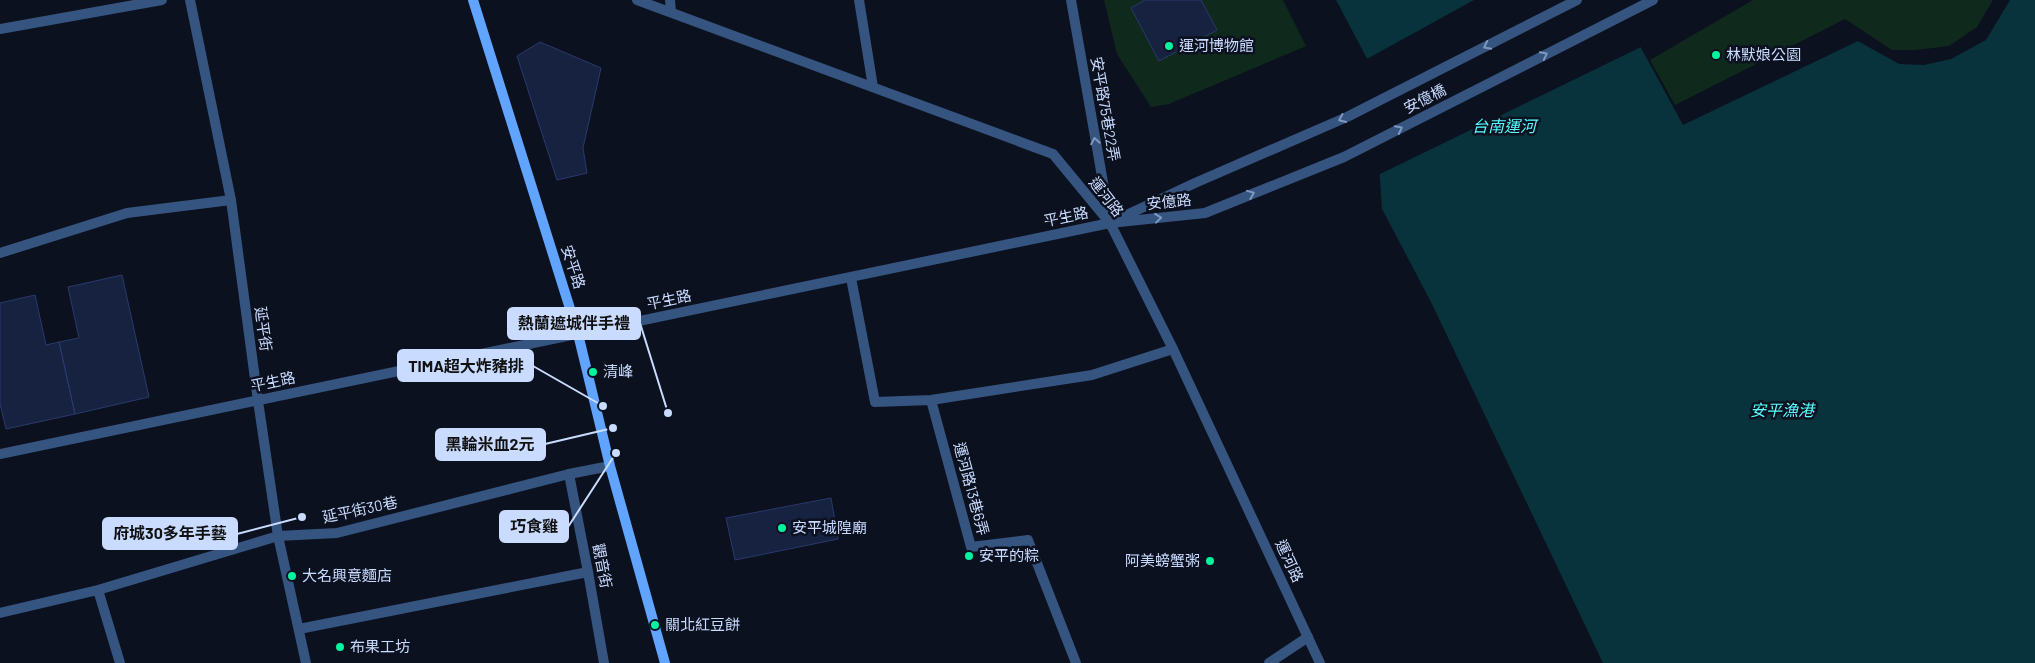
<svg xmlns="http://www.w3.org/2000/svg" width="2035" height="663" viewBox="0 0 2035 663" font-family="Barlow,'Noto Sans TC',sans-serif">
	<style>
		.green { fill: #0f291c }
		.water { fill: #08323c }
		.pier { fill: #0c111f }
		.building { fill: #172140; stroke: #293a6d }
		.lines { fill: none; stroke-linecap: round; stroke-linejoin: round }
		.lane { stroke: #35547f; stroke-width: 10 }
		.street { stroke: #35547f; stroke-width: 10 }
		.secondary { stroke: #60a4ff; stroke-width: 10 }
		.oneway { stroke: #7f98bf }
		.poi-dot { fill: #00f49f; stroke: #0c111f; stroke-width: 2 }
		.labels { text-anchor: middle; stroke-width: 5; stroke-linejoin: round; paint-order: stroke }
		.poi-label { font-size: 15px; fill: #c9dbff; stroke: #0c111f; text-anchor: start }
		.street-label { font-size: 15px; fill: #c9dbff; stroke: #0c111f }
		.water-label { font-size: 16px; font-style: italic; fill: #57fdff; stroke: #0c111f }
		.leader { fill: none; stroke: #c9dbff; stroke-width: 2 }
		.callout-dot { fill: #c9dbff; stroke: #0c111f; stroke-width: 2 }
		.callout { fill: #c9dbff; stroke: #c9dbff; stroke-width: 2 }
		.callout-label { font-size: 16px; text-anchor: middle; font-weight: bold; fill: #111 }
	</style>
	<rect width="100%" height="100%" fill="#0c111f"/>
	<path class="green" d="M 1104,0 L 1283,0 L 1306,46 L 1169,104 L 1151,107 L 1117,54 Z
		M 1753,0 L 1993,0 L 1977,27 L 1949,46 L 1916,50 L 1892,50 L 1845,19 L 1675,105 L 1650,60 Z"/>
	<path class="water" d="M 1336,0 L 1615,0 L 1683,125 L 1858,41 L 1899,64 L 1924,65 L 1951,59 L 1986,40 L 2010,0 L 2035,0 L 2035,663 L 1603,663 L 1431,302 L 1382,209 L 1373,70 Z"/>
	<path class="pier" d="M 1474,0 L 1618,0 L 1643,46 L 1378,175 L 1371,71 L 1365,60 Z"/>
	<path class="building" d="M 1145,0 L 1201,0 L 1217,30 L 1159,61 L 1131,8 Z
		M 540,42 L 601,68 L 583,148 L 587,173 L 557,180 L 517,56 Z
		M 122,275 L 149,397 L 75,414 L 59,342 L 79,338 L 68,287 Z
		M 35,295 L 46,345 L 59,342 L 75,414 L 6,429 L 0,404 L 0,303 Z
		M 831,498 L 838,539 L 735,560 L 726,518 Z"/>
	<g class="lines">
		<path class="lane" d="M 670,0 L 671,12
			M 859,0 L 873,87
			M 0,253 L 127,213 L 231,200
			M 851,278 L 875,402 L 931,400 L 1092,375 L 1173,349
			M 931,400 L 971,547 L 1028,540 L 1076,663
			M 98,590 L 120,663
			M 0,613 L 98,590 L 278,536 L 337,533 L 569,474 L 610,466
			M 299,629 L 588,572
			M 1269,663 L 1308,637"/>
		<path class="street" d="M 190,0 L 231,200 L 258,401 L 278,536 L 306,663
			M 637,0 L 1053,154 L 1110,223 L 1173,349 L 1320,663
			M 1071,0 L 1110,222
			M 0,29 L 162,0
			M 1118,219 L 1195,183 L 1347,117 L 1577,0
			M 0,454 L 1110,223 L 1205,213 L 1344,157 L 1653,0
			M 569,474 L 588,572 L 604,663"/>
		<path class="secondary" d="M 473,0 L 578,334 L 610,466 L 665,663"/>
	</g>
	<defs><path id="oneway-chevron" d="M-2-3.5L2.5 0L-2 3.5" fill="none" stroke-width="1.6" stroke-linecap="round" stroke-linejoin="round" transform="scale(1.25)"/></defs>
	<g class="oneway">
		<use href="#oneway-chevron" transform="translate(1487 46) rotate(153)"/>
		<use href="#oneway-chevron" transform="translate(1544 55) rotate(-27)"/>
		<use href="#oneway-chevron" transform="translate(1342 119) rotate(156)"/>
		<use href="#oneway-chevron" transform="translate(1399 129) rotate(-27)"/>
		<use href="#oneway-chevron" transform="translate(1095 141) rotate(-100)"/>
		<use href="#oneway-chevron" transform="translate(1251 194) rotate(-22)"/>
		<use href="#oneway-chevron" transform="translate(1158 218) rotate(-6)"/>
	</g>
	<g class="poi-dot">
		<circle cx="1169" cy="46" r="5"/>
		<circle cx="1716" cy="55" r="5"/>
		<circle cx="593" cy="372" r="5"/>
		<circle cx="782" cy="528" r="5"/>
		<circle cx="969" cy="556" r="5"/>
		<circle cx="1210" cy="561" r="5"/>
		<circle cx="292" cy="576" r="5"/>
		<circle cx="655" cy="625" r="5"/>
		<circle cx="340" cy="647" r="5"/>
	</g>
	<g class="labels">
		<g class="poi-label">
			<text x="1179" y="51">運河博物館</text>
			<text x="1726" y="60">林默娘公園</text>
			<text x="603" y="377">清峰</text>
			<text x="792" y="533">安平城隍廟</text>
			<text x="979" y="561">安平的粽</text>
			<text x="1200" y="566" text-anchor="end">阿美螃蟹粥</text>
			<text x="302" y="581">大名興意麵店</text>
			<text x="665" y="630">關北紅豆餅</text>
			<text x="350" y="652">布果工坊</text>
		</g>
		<g class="street-label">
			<text transform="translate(1425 99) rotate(-27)" y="5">安億橋</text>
			<text transform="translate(1105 109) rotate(80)" y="5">安平路75巷22弄</text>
			<text transform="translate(1106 197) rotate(52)" y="5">運河路</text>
			<text transform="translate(1169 202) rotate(-6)" y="5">安億路</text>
			<text transform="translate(1066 217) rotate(-12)" y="5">平生路</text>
			<text transform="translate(573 267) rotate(72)" y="5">安平路</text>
			<text transform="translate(669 300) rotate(-12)" y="5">平生路</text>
			<text transform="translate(263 329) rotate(82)" y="5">延平街</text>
			<text transform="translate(273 382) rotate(-12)" y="5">平生路</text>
			<text transform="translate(971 489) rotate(75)" y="5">運河路13巷6弄</text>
			<text transform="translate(360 510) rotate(-12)" y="5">延平街30巷</text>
			<text transform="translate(1289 561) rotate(65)" y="5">運河路</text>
			<text transform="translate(602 566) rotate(79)" y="5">觀音街</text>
		</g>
		<g class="water-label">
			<text x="1504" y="132">台南運河</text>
			<text x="1782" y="416">安平漁港</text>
		</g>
	</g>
	<path class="leader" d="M668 413L640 323M603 406L533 366M613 428L545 444M616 453L568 527M302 517L237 534"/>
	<g class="callout-dot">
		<circle cx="668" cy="413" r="5"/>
		<circle cx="603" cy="406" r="5"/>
		<circle cx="613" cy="428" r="5"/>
		<circle cx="616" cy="453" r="5"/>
		<circle cx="302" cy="517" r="5"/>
	</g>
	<g class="callout">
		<rect x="508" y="308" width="132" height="31" rx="5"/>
		<rect x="398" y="350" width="135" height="31" rx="5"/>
		<rect x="436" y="429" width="109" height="31" rx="5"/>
		<rect x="500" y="511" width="68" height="31" rx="5"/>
		<rect x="103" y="518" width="134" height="31" rx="5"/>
	</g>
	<g class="callout-label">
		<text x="574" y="329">熱蘭遮城伴手禮</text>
		<text x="466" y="372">TIMA超大炸豬排</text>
		<text x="490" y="450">黑輪米血2元</text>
		<text x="534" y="532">巧食雞</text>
		<text x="170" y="539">府城30多年手藝</text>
	</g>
</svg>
